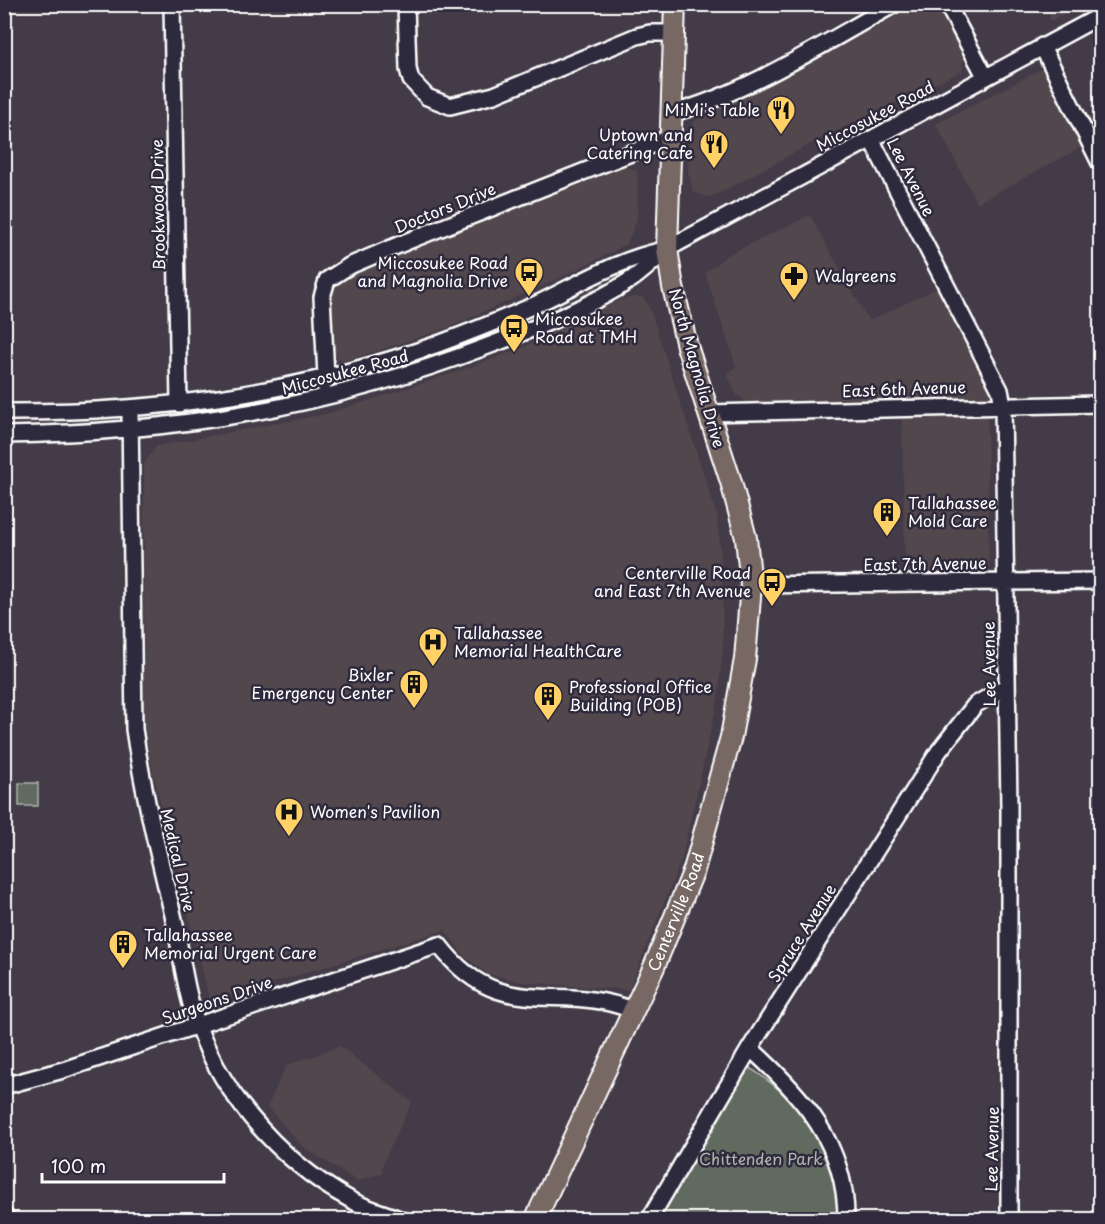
<svg xmlns="http://www.w3.org/2000/svg" width="1105" height="1224" viewBox="0 0 1105 1224" font-family="'Playpen Sans',sans-serif">
	<style>
		.built { fill: #51474e }
		.green { fill: #606a5e; stroke: #b0b4ae; stroke-width: 1.5 }
		.lines { fill: none; stroke-linecap: round; stroke-linejoin: round }
		.minor-casing { stroke: #fff; stroke-width: 20 }
		.major-casing { stroke: #fff; stroke-width: 24 }
		.minor { stroke: #2f2a3d; stroke-width: 15 }
		.major { stroke: #776864; stroke-width: 20 }
		.labels { text-anchor: middle; stroke-width: 5; stroke-linejoin: round; paint-order: stroke }
		.poi-label { font-size: 16px; fill: #fff; stroke: #2f2a3d; text-anchor: start }
		.street-label { font-size: 16px; fill: #fff; stroke: #2f2a3d }
		.park-label { font-size: 16px; fill: #b0b4ae; stroke: #2f2a3d }
	</style>
	<rect width="100%" height="100%" fill="#433b47"/>
	<filter id="ink" filterUnits="userSpaceOnUse"><feTurbulence type="fractalNoise" baseFrequency=".0167" numOctaves="2"/><feDisplacementMap in="SourceGraphic" scale="12" xChannelSelector="R" yChannelSelector="G"/><feConvolveMatrix kernelMatrix="1 2 1 2 8 2 1 2 1" color-interpolation-filters="sRGB"/></filter>
	<g filter="url(#ink)">
		<path class="built" d="M 1049,4 L 1081,4 L 1081,5 L 1050,21 Z
			M 907,5 L 937,5 L 964,58 L 962,71 L 816,141 L 718,194 L 707,197 L 693,192 L 688,170 L 690,127 L 697,119 Z
			M 1042,69 L 1084,146 L 977,203 L 936,124 Z
			M 620,165 L 637,170 L 637,219 L 627,244 L 560,278 L 447,328 L 349,360 L 339,359 L 333,352 L 331,310 L 335,282 L 449,231 Z
			M 810,215 L 869,321 L 937,288 L 991,390 L 990,396 L 985,401 L 760,405 L 749,404 L 737,395 L 727,375 L 736,366 L 705,273 L 726,256 Z
			M 636,297 L 643,297 L 649,306 L 717,515 L 722,568 L 723,646 L 718,699 L 682,858 L 629,990 L 523,982 L 488,974 L 465,957 L 445,930 L 210,1002 L 153,772 L 141,711 L 144,689 L 144,463 L 157,446 L 326,414 L 451,374 L 522,348 L 622,299 Z
			M 987,417 L 989,573 L 905,574 L 902,418 Z
			M 340,1046 L 412,1102 L 383,1163 L 382,1173 L 357,1181 L 303,1147 L 267,1107 L 286,1066 Z"/>
		<path class="green" d="M 19,783 L 38,783 L 38,806 L 19,806 Z
			M 747,1066 C 801,1100 841,1153 838,1219 L 654,1220 Z"/>
		<g class="lines">
			<g class="minor-casing">
				<path id="minor" d="M 172,4 L 179,404
					M 406,4 L 408,69 L 411,80 L 427,97 L 450,106 L 494,95 L 637,36 L 650,33 L 674,33
					M 947,4 L 985,76
					M 1042,46 L 1100,163
					M 670,114 C 750,92 822,44 895,4
					M 871,139 L 1000,390 L 1003,405 L 1009,807 L 1009,1220
					M 323,384 L 326,376 L 322,297 L 327,280 L 349,266 L 408,241 L 669,138
					M 130,410 L 134,729 C 143,792 158,853 173,915 C 180,945 183,975 191,1004 C 213,1086 277,1160 351,1200 C 367,1209 385,1213 402,1220
					M 4,412 C 154,413 296,394 438,344 C 473,331 509,317 543,301 C 584,281 620,259 664,250
					M 709,413 L 1100,404
					M 4,435 C 176,433 328,407 488,346 C 536,328 590,307 632,279 C 645,270 656,259 667,249 L 1100,16
					M 751,585 L 1100,581
					M 750,1048 C 802,1095 847,1145 846,1220
					M 4,1086 L 63,1070 L 439,945 C 501,1026 557,980 632,1010
					M 4,1215 L 7,1220
					M 649,1220 L 750,1048 L 939,751 L 975,705 L 1007,686"/>
			</g>
			<g class="major-casing">
				<g id="major">
					<path id="s1" d="M 535,1220 L 654,967 L 694,870 L 731,737 L 745,659 L 751,585 L 746,538 L 731,482 L 687,346 L 673,287 L 667,249 L 675,4"/>
				</g>
			</g>
			<use href="#minor" class="minor"/>
			<use href="#major" class="major"/>
		</g>
	</g>
	<defs>
		<g id="restaurant-pin" transform="scale(1.5)"><path d="M0 17L-7.5 6A9.5 9.5 0 1 1 7.5 6Z" fill="#ffd166" stroke="#2f2a3d"/><path d="M-5-6h1v4h1v-4h1v4h1v-4h1v5L-1.5 .5V6h-2V.5L-5-1ZM5-6V6H3V1.5H1.5Q1.5-4 5-6Z" fill="#111"/></g>
		<g id="bus-pin" transform="scale(1.5)"><path d="M0 17L-7.5 6A9.5 9.5 0 1 1 7.5 6Z" fill="#ffd166" stroke="#2f2a3d"/><path d="M-5-6H5V4H4V6H2V4H-2V6H-4V4H-5ZM-3.5-4V0h7V-4ZM-3.5 1.2v1.5H-2V1.2ZM2 1.2v1.5H3.5V1.2Z" fill="#111"/></g>
		<g id="pharmacy-pin" transform="scale(1.5)"><path d="M0 17L-7.5 6A9.5 9.5 0 1 1 7.5 6Z" fill="#ffd166" stroke="#2f2a3d"/><path d="M-2-6h4v4h4v4h-4v4h-4v-4h-4v-4h4Z" fill="#111"/></g>
		<g id="building-pin" transform="scale(1.5)"><path d="M0 17L-7.5 6A9.5 9.5 0 1 1 7.5 6Z" fill="#ffd166" stroke="#2f2a3d"/><path d="M-4-6H4V6H1V3H-1V6H-4ZM-2.5-4.3h1.7v1.8h-1.7ZM.8-4.3h1.7v1.8H.8ZM-2.5-1h1.7V.8h-1.7ZM.8-1h1.7V.8H.8Z" fill="#111"/></g>
		<g id="hospital-pin" transform="scale(1.5)"><path d="M0 17L-7.5 6A9.5 9.5 0 1 1 7.5 6Z" fill="#ffd166" stroke="#2f2a3d"/><path d="M-5-5h3v3.5h4V-5h3V5h-3V1.5h-4V5h-3Z" fill="#111"/></g>
	</defs>
	<g fill-rule="evenodd">
		<use href="#restaurant-pin" x="781" y="110"/>
		<use href="#restaurant-pin" x="714" y="144"/>
		<use href="#bus-pin" x="529" y="272"/>
		<use href="#pharmacy-pin" x="794" y="276"/>
		<use href="#bus-pin" x="514" y="328"/>
		<use href="#building-pin" x="887" y="512"/>
		<use href="#bus-pin" x="772" y="582"/>
		<use href="#hospital-pin" x="433" y="642"/>
		<use href="#building-pin" x="414" y="684"/>
		<use href="#building-pin" x="548" y="696"/>
		<use href="#hospital-pin" x="289" y="812"/>
		<use href="#building-pin" x="123" y="944"/>
	</g>
	<g class="labels">
		<g class="poi-label">
			<text x="760" y="116" text-anchor="end">MiMi's Table</text>
			<text x="693" y="141" text-anchor="end">Uptown and<tspan x="693" dy="18">Catering Cafe</tspan></text>
			<text x="508" y="269" text-anchor="end">Miccosukee Road<tspan x="508" dy="18">and Magnolia Drive</tspan></text>
			<text x="815" y="282">Walgreens</text>
			<text x="535" y="325">Miccosukee<tspan x="535" dy="18">Road at TMH</tspan></text>
			<text x="908" y="509">Tallahassee<tspan x="908" dy="18">Mold Care</tspan></text>
			<text x="751" y="579" text-anchor="end">Centerville Road<tspan x="751" dy="18">and East 7th Avenue</tspan></text>
			<text x="454" y="639">Tallahassee<tspan x="454" dy="18">Memorial HealthCare</tspan></text>
			<text x="393" y="681" text-anchor="end">Bixler<tspan x="393" dy="18">Emergency Center</tspan></text>
			<text x="569" y="693">Professional Office<tspan x="569" dy="18">Building (POB)</tspan></text>
			<text x="310" y="818">Women's Pavilion</text>
			<text x="144" y="941">Tallahassee<tspan x="144" dy="18">Memorial Urgent Care</tspan></text>
		</g>
		<g class="street-label">
			<text transform="translate(875 116) rotate(-28)" y="6">Miccosukee Road</text>
			<text transform="translate(911 177) rotate(63)" y="6">Lee Avenue</text>
			<text transform="translate(158 205) rotate(-91)" y="6">Brookwood Drive</text>
			<text transform="translate(445 208) rotate(-22)" y="6">Doctors Drive</text>
			<text transform="translate(697 368) rotate(74)" y="6">North Magnolia Drive</text>
			<text transform="translate(345 372) rotate(-15)" y="6">Miccosukee Road</text>
			<text transform="translate(904 389) rotate(-2)" y="6">East 6th Avenue</text>
			<text transform="translate(925 564) rotate(-1)" y="6">East 7th Avenue</text>
			<text transform="translate(989 664) rotate(-91)" y="6">Lee Avenue</text>
			<text transform="translate(178 860) rotate(77)" y="6">Medical Drive</text>
			<text dy="6" stroke="none"><textPath href="#s1" startOffset="339">Centerville Road</textPath></text>
			<text transform="translate(802 933) rotate(-58)" y="6">Spruce Avenue</text>
			<text transform="translate(217 1000) rotate(-19)" y="6">Surgeons Drive</text>
			<text transform="translate(992 1149) rotate(-89)" y="6">Lee Avenue</text>
		</g>
		<g class="park-label">
			<text x="761" y="1165">Chittenden Park</text>
		</g>
	</g>
	<rect width="1105" height="1224" fill="none" stroke="#2f2a3d" stroke-width="24"/>
	<rect x="12" y="12" width="1081" height="1200" fill="none" stroke="#fff" stroke-width="2" filter="url(#ink)"/>
	<path d="M42 1173v9h182v-9" fill="none" stroke="#ffffff" stroke-width="3"/>
	<text x="51" y="1173" font-size="18" fill="#ffffff" stroke="#2f2a3d" stroke-width="4.5" paint-order="stroke">100 m</text>
</svg>
